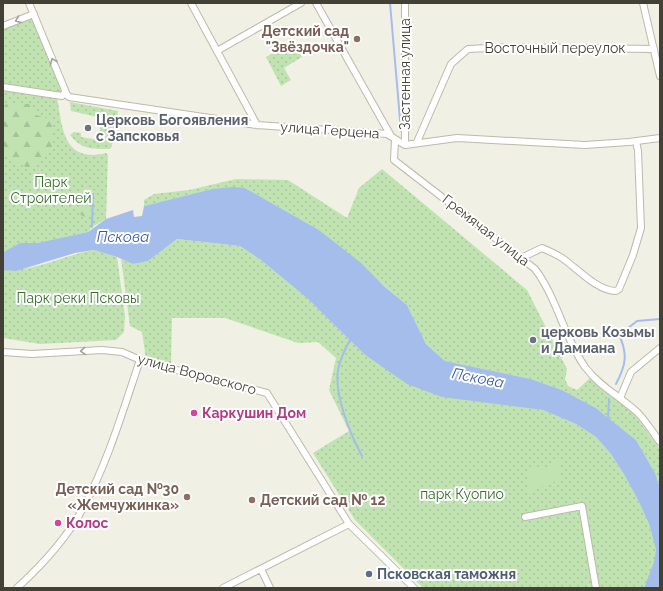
<svg xmlns="http://www.w3.org/2000/svg" width="663" height="591" viewBox="0 0 663 591" font-family="Raleway,sans-serif">
	<style>
		.grass { fill: url(#grass-dots) }
		.forest { fill: url(#forest-firs) }
		.pitch { fill: #c0e3b1 }
		.water { fill: #a5bdea }
		.lines { fill: none; stroke-linecap: round; stroke-linejoin: round }
		.stream { stroke: #a5bdea; stroke-width: 2 }
		.minor-casing { stroke: #bcbaa9; stroke-width: 8 }
		.minor { stroke: #fff; stroke-width: 6 }
		.oneway { stroke: #a1a09a }
		.education-dot { fill: #8d6e63; stroke: #fff; stroke-width: 1.5 }
		.worship-dot { fill: #6b7280; stroke: #fff; stroke-width: 1.5 }
		.hotel-dot { fill: #d1479c; stroke: #fff; stroke-width: 1.5 }
		.service-dot { fill: #5c6f8a; stroke: #fff; stroke-width: 1.5 }
		.labels { text-anchor: middle; stroke-width: 4; stroke-linejoin: round; paint-order: stroke }
		.education-label { font-size: 14px; font-weight: bold; fill: #785e54; stroke: #fff; text-anchor: end }
		.street-label { font-size: 14px; fill: #434135; stroke: #fff }
		.worship-label { font-size: 14px; font-weight: bold; fill: #5b616d; stroke: #fff; text-anchor: start }
		.park-label { font-size: 14px; fill: #36702d; stroke: #fff }
		.hotel-label { font-size: 14px; font-weight: bold; fill: #b23c85; stroke: #fff; text-anchor: start }
		.service-label { font-size: 14px; font-weight: bold; fill: #4e5e75; stroke: #fff; text-anchor: start }
		.water-label { font-size: 15px; font-style: italic; fill: #375ca6; stroke: #fff }
	</style>
	<defs>
		<pattern id="grass-dots" width="8" height="8" patternUnits="userSpaceOnUse"><rect width="8" height="8" fill="#c0e3b1"/><path d="M2 2h.1M6 6h.1" fill="none" stroke="#a6c499" stroke-width="1.8" stroke-linecap="round"/></pattern>
		<pattern id="forest-firs" width="22" height="20" patternUnits="userSpaceOnUse"><rect width="22" height="20" fill="#c0e3b1"/><path d="M5 1l3.5 6h-7zM16 11l3.5 6h-7z" fill="#a6c499"/></pattern>
	</defs>
	<rect width="100%" height="100%" fill="#f1f0e5"/>
	<path class="grass" d="M 33,16 L 63,93 L 3,85 L 3,28 Z
		M 293,42 L 302,57 L 284,68 L 291,80 L 281,86 L 266,57 Z
		M 3,89 L 57,96 C 62,127 63,164 106,153 L 108,155 L 106,219 L 92,227 L 88,232 L 37,243 L 20,243 L 3,252 Z
		M 70,102 L 118,111 L 112,146 L 110,149 C 92,149 82,150 70,135 L 74,132 L 81,133 L 81,137 L 98,140 L 102,118 L 71,111 Z
		M 382,169 L 527,290 L 567,369 L 565,379 L 568,386 L 577,390 L 590,378 L 634,414 L 658,446 L 660,449 L 660,487 L 655,473 L 636,440 L 596,408 L 562,390 L 531,379 L 445,361 L 426,344 L 407,305 L 319,230 L 245,188 L 212,189 L 144,206 L 144,200 L 154,194 L 189,190 L 236,179 L 288,180 L 347,218 L 359,188 Z
		M 177,239 L 240,246 L 261,260 L 308,299 L 364,354 L 503,404 L 543,410 L 576,424 L 596,437 L 611,454 L 625,476 L 639,502 L 649,524 L 656,550 L 655,562 L 644,588 L 423,588 L 355,520 L 313,453 L 349,431 L 329,390 L 336,358 L 318,342 L 298,343 L 225,318 L 172,318 L 171,366 L 146,359 L 142,332 L 130,326 L 121,259 L 133,264 L 148,261 Z
		M 94,250 L 117,257 L 125,316 L 124,332 L 116,340 L 40,344 L 3,338 L 3,270 C 34,272 64,255 94,250 Z"/>
	<path class="forest" d="M 7,103 L 31,104 L 36,115 L 52,120 L 52,148 L 31,170 L 3,154 L 3,108 Z
		M 86,186 L 96,191 L 92,192 L 91,209 L 88,217 C 70,217 82,194 86,186 Z"/>
	<path class="pitch" d="M 559,461 L 561,480 L 549,483 L 527,494 L 529,467 L 546,470 L 552,462 Z"/>
	<path class="water" d="M 233,187 L 245,188 L 319,230 L 361,263 L 384,286 L 407,305 L 426,344 L 445,361 L 531,379 L 562,390 L 596,408 L 636,440 L 655,473 L 660,487 L 660,588 L 644,588 L 654,562 L 656,550 L 649,524 L 639,502 L 625,476 L 611,454 L 596,437 L 576,424 L 543,410 L 442,397 L 407,384 L 364,354 L 308,299 L 261,260 L 240,246 L 177,239 L 148,261 L 133,264 L 117,257 L 94,250 L 75,253 L 16,271 L 3,270 L 3,252 L 20,243 L 37,243 L 88,232 L 106,219 L 133,210 L 134,217 L 142,216 L 144,206 L 212,189 Z"/>
	<g class="lines">
		<path class="stream" d="M 390,3 L 401,131
			M 92,227 L 93,194
			M 351,338 C 346,347 340,359 338,370 C 334,394 350,434 362,456
			M 616,384 C 626,365 628,354 619,335 L 637,321 L 660,319
			M 608,419 L 609,399"/>
		<g class="minor-casing">
			<path id="minor" d="M 29,3 L 67,95
				M 191,3 L 257,125
				M 316,3 L 391,136
				M 643,3 L 660,76
				M 3,26 L 34,14
				M 217,51 L 301,3
				M 3,87 L 62,96 L 65,92 L 69,97 L 257,125 L 387,134 L 405,145 L 457,138 L 585,145 L 629,142 L 660,138
				M 395,140 L 394,160 L 535,269 C 557,298 564,337 585,367 C 599,386 621,397 638,413 C 646,421 653,433 660,442
				M 417,142 L 451,64 L 468,49 L 509,47 L 654,49
				M 405,145 L 405,3
				M 523,257 L 542,248 C 549,251 556,254 562,258 C 577,268 597,291 616,291 L 619,289 L 633,255 L 641,228 L 638,151 L 636,141
				M 3,352 L 32,354 L 102,350 L 122,352 L 145,362 L 267,393 L 349,524 L 414,588
				M 620,398 L 631,372 L 660,348
				M 525,517 L 582,506 L 596,588
				M 261,569 L 270,588
				M 17,588 C 42,565 67,538 83,508 C 108,462 123,410 140,360
				M 223,588 L 349,524"/>
		</g>
		<use href="#minor" class="minor"/>
	</g>
	<defs><path id="oneway-chevron" d="M-2-3.5L2.5 0L-2 3.5" fill="none" stroke-width="1.6" stroke-linecap="round" stroke-linejoin="round"/></defs>
	<g class="oneway">
		<use href="#oneway-chevron" transform="translate(18 20) rotate(159)"/>
		<use href="#oneway-chevron" transform="translate(53 61) rotate(-112)"/>
		<use href="#oneway-chevron" transform="translate(83 351) rotate(176)"/>
	</g>
	<g class="education-dot">
		<circle cx="357" cy="39" r="4"/>
		<circle cx="187" cy="497" r="4"/>
		<circle cx="252" cy="500" r="4"/>
	</g>
	<g class="worship-dot">
		<circle cx="88" cy="128" r="4"/>
		<circle cx="533" cy="340" r="4"/>
	</g>
	<g class="hotel-dot">
		<circle cx="194" cy="413" r="4"/>
		<circle cx="58" cy="523" r="4"/>
	</g>
	<circle class="service-dot" cx="369" cy="574" r="4"/>
	<g class="labels">
		<g class="education-label">
			<text x="349" y="36">Детский сад<tspan x="349" dy="16">"Звёздочка"</tspan></text>
			<text x="179" y="494">Детский сад №30<tspan x="179" dy="16">«Жемчужинка»</tspan></text>
			<text x="260" y="505" text-anchor="start">Детский сад № 12</text>
		</g>
		<g class="street-label">
			<text x="555" y="53">Восточный переулок</text>
			<text transform="translate(405 74) rotate(-90)" y="5">Застенная улица</text>
			<text transform="translate(330 130) rotate(4)" y="5">улица Герцена</text>
			<text transform="translate(486 230) rotate(38)" y="5">Гремячая улица</text>
			<text transform="translate(197 374) rotate(15)" y="5">улица Воровского</text>
		</g>
		<g class="worship-label">
			<text x="96" y="125">Церковь Богоявления<tspan x="96" dy="16">с Запсковья</tspan></text>
			<text x="541" y="337">церковь Козьмы<tspan x="541" dy="16">и Дамиана</tspan></text>
		</g>
		<g class="park-label">
			<text x="51" y="187">Парк<tspan x="51" dy="16">Строителей</tspan></text>
			<text x="78" y="303">Парк реки Псковы</text>
			<text x="462" y="499">парк Куопио</text>
		</g>
		<g class="hotel-label">
			<text x="202" y="418">Каркушин Дом</text>
			<text x="66" y="528">Колос</text>
		</g>
		<g class="service-label">
			<text x="377" y="579">Псковская таможня</text>
		</g>
		<g class="water-label">
			<text x="123" y="242">Пскова</text>
			<text transform="translate(478 378) rotate(11)" y="5">Пскова</text>
		</g>
	</g>
	<rect width="663" height="591" fill="none" stroke="#434135" stroke-width="8"/>
</svg>
